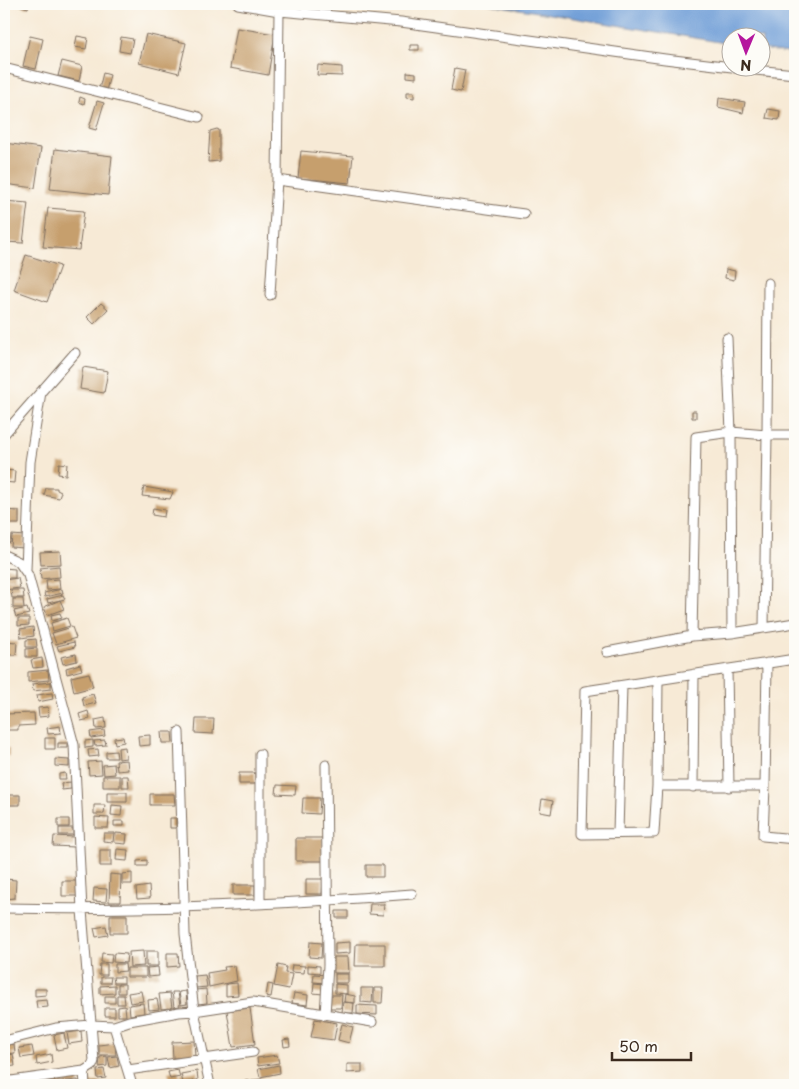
<svg xmlns="http://www.w3.org/2000/svg" width="799" height="1089" viewBox="0 0 799 1089" font-family="'Playpen Sans',sans-serif">
	<style>
		.water { fill: #6e9dd7; stroke: #54647a }
		.building { fill: #c69f6d }
		.lines { fill: none; stroke-linecap: round; stroke-linejoin: round }
		.street-casing { stroke: #7d6d5e; stroke-width: 11 }
		.street { stroke: #fff; stroke-width: 9 }
	</style>
	<rect width="100%" height="100%" fill="#fdfcf7"/>
	<filter id="ink" filterUnits="userSpaceOnUse"><feTurbulence type="fractalNoise" baseFrequency=".02" numOctaves="2"/><feDisplacementMap in="SourceGraphic" scale="10" xChannelSelector="R" yChannelSelector="G"/><feConvolveMatrix kernelMatrix="1 2 1 2 8 2 1 2 1" color-interpolation-filters="sRGB"/></filter>
	<filter id="wash" filterUnits="userSpaceOnUse"><feTurbulence type="fractalNoise" baseFrequency=".0096" numOctaves="4" result="noise"/><feDisplacementMap in="SourceGraphic" scale="20" xChannelSelector="R" yChannelSelector="G"/><feGaussianBlur stdDeviation="1.12" result="paint"/><feColorMatrix in="noise" values="0 0 0 0 0 0 0 0 0 0 0 0 0 0 0 0 0 1.4 0 .05"/><feComposite in="paint" operator="in"/></filter>
	<g filter="url(#wash)">
		<rect width="100%" height="100%" fill="#f7ead6"/>
		<path class="water" d="M 489,4 L 795,4 L 795,54 L 762,49 L 762,38 L 732,38 L 731,44 Z"/>
		<g id="blocks">
			<path class="building" d="M 15,4 L 29,4 L 28,8 Z
				M 237,28 L 275,34 L 268,75 L 230,68 Z
				M 146,34 L 186,43 L 179,73 L 139,63 Z
				M 30,36 L 43,39 L 36,69 L 23,66 Z
				M 77,36 L 88,38 L 86,49 L 75,47 Z
				M 121,37 L 133,39 L 130,53 L 119,51 Z
				M 410,45 L 419,45 L 419,50 L 410,50 Z
				M 62,61 L 82,66 L 79,81 L 58,76 Z
				M 318,65 L 342,67 L 342,76 L 317,75 Z
				M 455,68 L 465,70 L 461,92 L 451,90 Z
				M 407,72 L 416,73 L 416,78 L 407,77 Z
				M 103,73 L 110,75 L 106,91 L 99,89 Z
				M 407,92 L 414,92 L 414,98 L 407,97 Z
				M 80,97 L 85,99 L 84,104 L 79,102 Z
				M 719,98 L 745,102 L 743,113 L 718,107 Z
				M 97,101 L 104,103 L 96,130 L 89,128 Z
				M 768,109 L 780,111 L 779,120 L 766,118 Z
				M 217,129 L 219,130 L 219,161 L 208,162 L 210,131 Z
				M 4,143 L 41,148 L 35,188 L 4,184 Z
				M 55,149 L 112,156 L 108,195 L 50,189 Z
				M 301,151 L 353,156 L 350,183 L 298,178 Z
				M 4,201 L 28,203 L 23,243 L 4,242 Z
				M 48,208 L 84,211 L 79,250 L 43,247 Z
				M 26,255 L 60,266 L 47,302 L 14,290 Z
				M 726,269 L 735,271 L 734,280 L 725,278 Z
				M 101,303 L 108,309 L 94,324 L 87,317 Z
				M 83,367 L 108,371 L 104,393 L 80,389 Z
				M 692,411 L 696,411 L 696,418 L 692,418 Z
				M 59,463 L 67,464 L 66,475 L 58,474 Z
				M 4,470 L 15,471 L 14,483 L 4,482 Z
				M 144,487 L 173,492 L 170,499 L 142,496 Z
				M 46,488 L 57,488 L 57,490 L 61,492 L 59,498 L 44,495 Z
				M 153,508 L 165,510 L 164,517 L 152,515 Z
				M 5,510 L 19,511 L 19,524 L 4,524 Z
				M 12,535 L 24,536 L 24,548 L 11,547 Z
				M 4,536 L 10,536 L 10,543 L 4,542 Z
				M 60,551 L 61,564 L 41,565 L 40,552 Z
				M 59,566 L 60,577 L 41,579 L 40,568 Z
				M 4,568 L 15,569 L 15,578 L 4,578 Z
				M 18,578 L 20,588 L 4,590 L 4,580 Z
				M 59,579 L 60,589 L 47,590 L 46,580 Z
				M 62,589 L 63,593 L 45,597 L 44,593 Z
				M 11,590 L 23,590 L 24,598 L 12,598 Z
				M 63,595 L 65,599 L 48,603 L 47,599 Z
				M 13,599 L 23,599 L 24,608 L 13,608 Z
				M 60,600 L 64,609 L 47,615 L 44,607 Z
				M 27,608 L 29,614 L 16,617 L 14,611 Z
				M 60,613 L 62,618 L 52,621 L 51,615 Z
				M 18,618 L 29,618 L 29,625 L 18,626 Z
				M 67,618 L 70,626 L 53,631 L 51,623 Z
				M 33,627 L 34,636 L 21,638 L 20,629 Z
				M 72,627 L 76,638 L 56,644 L 52,633 Z
				M 36,639 L 37,647 L 26,647 L 26,640 Z
				M 4,641 L 17,642 L 16,655 L 4,655 Z
				M 74,642 L 75,647 L 59,651 L 57,646 Z
				M 37,648 L 37,657 L 26,657 L 26,649 Z
				M 76,654 L 77,661 L 63,664 L 61,657 Z
				M 42,658 L 43,667 L 33,668 L 31,660 Z
				M 80,664 L 82,670 L 67,674 L 66,668 Z
				M 48,670 L 49,680 L 28,682 L 28,672 Z
				M 89,673 L 93,687 L 74,692 L 71,677 Z
				M 51,682 L 51,689 L 33,691 L 32,684 Z
				M 52,693 L 53,699 L 38,702 L 37,695 Z
				M 93,694 L 96,703 L 84,706 L 82,697 Z
				M 48,707 L 49,716 L 39,717 L 38,708 Z
				M 88,711 L 90,719 L 81,721 L 79,714 Z
				M 34,713 L 35,725 L 18,726 L 18,730 L 4,730 L 4,714 Z
				M 105,718 L 106,728 L 96,729 L 95,720 Z
				M 196,719 L 214,719 L 213,734 L 195,733 Z
				M 60,726 L 61,733 L 48,734 L 47,728 Z
				M 104,730 L 105,736 L 91,738 L 90,732 Z
				M 161,732 L 172,732 L 173,743 L 162,743 Z
				M 150,735 L 150,745 L 139,746 L 138,736 Z
				M 123,737 L 124,742 L 115,744 L 114,738 Z
				M 45,738 L 55,738 L 55,749 L 45,749 Z
				M 93,740 L 93,747 L 85,748 L 85,741 Z
				M 105,740 L 106,745 L 95,746 L 94,741 Z
				M 58,743 L 68,743 L 68,748 L 58,748 Z
				M 125,747 L 126,758 L 119,759 L 118,748 Z
				M 4,748 L 9,748 L 9,756 L 4,756 Z
				M 98,749 L 99,756 L 89,757 L 88,750 Z
				M 116,751 L 117,758 L 106,758 L 106,752 Z
				M 55,759 L 69,760 L 69,767 L 55,766 Z
				M 127,760 L 128,770 L 117,771 L 116,761 Z
				M 101,761 L 102,774 L 89,775 L 88,762 Z
				M 114,764 L 115,774 L 104,775 L 103,765 Z
				M 65,773 L 66,779 L 59,779 L 59,774 Z
				M 239,773 L 255,773 L 255,784 L 239,784 Z
				M 103,776 L 120,776 L 120,787 L 103,787 Z
				M 122,776 L 128,776 L 129,787 L 122,787 Z
				M 71,782 L 71,789 L 62,790 L 61,783 Z
				M 277,785 L 296,786 L 295,795 L 276,794 Z
				M 107,792 L 127,792 L 127,802 L 107,802 Z
				M 150,794 L 174,794 L 175,805 L 150,805 Z
				M 4,795 L 20,795 L 20,805 L 4,805 Z
				M 303,798 L 320,798 L 319,814 L 302,813 Z
				M 542,799 L 553,801 L 551,814 L 540,812 Z
				M 94,805 L 105,805 L 104,814 L 94,814 Z
				M 112,805 L 122,806 L 121,816 L 111,815 Z
				M 95,817 L 109,818 L 108,828 L 95,828 Z
				M 170,818 L 176,818 L 176,828 L 170,828 Z
				M 58,819 L 69,819 L 69,827 L 58,827 Z
				M 114,821 L 124,821 L 124,826 L 114,826 Z
				M 59,828 L 73,828 L 73,835 L 59,835 Z
				M 104,833 L 114,833 L 113,842 L 103,841 Z
				M 116,833 L 127,834 L 126,844 L 115,843 Z
				M 54,836 L 74,837 L 74,847 L 53,846 Z
				M 296,838 L 323,838 L 323,861 L 296,861 Z
				M 117,849 L 128,850 L 127,861 L 116,860 Z
				M 100,850 L 111,850 L 111,866 L 100,866 Z
				M 147,860 L 147,866 L 137,866 L 137,861 Z
				M 366,865 L 383,865 L 383,877 L 366,877 Z
				M 132,873 L 132,884 L 122,884 L 122,874 Z
				M 110,874 L 121,875 L 120,902 L 109,902 Z
				M 5,879 L 16,880 L 15,898 L 4,899 Z
				M 306,879 L 323,879 L 322,894 L 306,894 Z
				M 62,881 L 78,881 L 78,896 L 62,896 Z
				M 233,885 L 255,885 L 255,895 L 233,895 Z
				M 149,886 L 150,898 L 137,899 L 136,888 Z
				M 94,888 L 107,889 L 106,902 L 93,901 Z
				M 370,904 L 384,904 L 383,915 L 369,914 Z
				M 336,911 L 348,911 L 348,918 L 336,918 Z
				M 110,915 L 127,915 L 127,933 L 110,933 Z
				M 106,926 L 108,935 L 96,937 L 94,928 Z
				M 310,942 L 322,943 L 321,958 L 309,957 Z
				M 350,942 L 350,953 L 335,954 L 335,943 Z
				M 356,944 L 385,944 L 385,966 L 355,966 Z
				M 143,951 L 144,966 L 130,967 L 129,952 Z
				M 146,951 L 158,951 L 158,966 L 146,966 Z
				M 102,953 L 112,954 L 111,963 L 101,962 Z
				M 114,953 L 127,954 L 126,963 L 113,962 Z
				M 167,953 L 178,953 L 179,966 L 167,967 Z
				M 334,957 L 348,957 L 349,973 L 334,973 Z
				M 100,964 L 107,964 L 107,975 L 99,975 Z
				M 115,964 L 125,964 L 126,971 L 115,972 Z
				M 278,965 L 286,967 L 285,973 L 292,974 L 289,989 L 274,986 Z
				M 292,965 L 305,966 L 304,973 L 291,972 Z
				M 308,965 L 320,966 L 320,973 L 308,972 Z
				M 235,966 L 237,981 L 209,987 L 207,973 L 225,970 L 224,967 Z
				M 158,967 L 159,976 L 148,977 L 147,968 Z
				M 127,968 L 146,968 L 146,977 L 127,977 Z
				M 314,974 L 326,975 L 326,983 L 313,982 Z
				M 335,974 L 348,974 L 348,983 L 335,983 Z
				M 205,975 L 207,987 L 196,988 L 195,976 Z
				M 101,977 L 111,977 L 110,983 L 101,983 Z
				M 113,977 L 124,977 L 124,983 L 114,983 Z
				M 237,983 L 238,995 L 226,996 L 226,984 Z
				M 314,983 L 324,984 L 323,994 L 313,993 Z
				M 118,984 L 125,984 L 125,993 L 118,993 Z
				M 268,984 L 273,985 L 271,997 L 266,996 Z
				M 335,984 L 347,985 L 347,994 L 335,993 Z
				M 115,985 L 115,993 L 100,994 L 100,986 Z
				M 361,988 L 373,988 L 372,1003 L 361,1002 Z
				M 374,988 L 383,988 L 382,1003 L 374,1003 Z
				M 35,989 L 46,989 L 46,995 L 35,996 Z
				M 206,989 L 207,1003 L 197,1004 L 196,990 Z
				M 141,991 L 143,1001 L 130,1003 L 128,993 Z
				M 186,991 L 187,1004 L 181,1005 L 179,992 Z
				M 172,992 L 178,992 L 180,1006 L 174,1007 Z
				M 170,993 L 172,1008 L 161,1009 L 159,994 Z
				M 294,993 L 308,995 L 307,1005 L 292,1003 Z
				M 345,994 L 355,996 L 355,1003 L 344,1002 Z
				M 117,995 L 124,995 L 125,1004 L 117,1004 Z
				M 331,995 L 342,995 L 341,1008 L 330,1008 Z
				M 105,996 L 115,996 L 115,1003 L 105,1003 Z
				M 157,999 L 159,1009 L 149,1010 L 148,1000 Z
				M 47,1000 L 48,1007 L 37,1008 L 36,1001 Z
				M 343,1002 L 354,1003 L 353,1013 L 342,1013 Z
				M 143,1003 L 144,1013 L 130,1015 L 129,1005 Z
				M 357,1005 L 377,1006 L 377,1015 L 357,1014 Z
				M 125,1006 L 126,1016 L 118,1016 L 118,1007 Z
				M 105,1008 L 115,1008 L 115,1016 L 105,1016 Z
				M 250,1008 L 255,1044 L 233,1047 L 227,1011 Z
				M 315,1019 L 337,1023 L 334,1040 L 311,1037 Z
				M 342,1024 L 353,1027 L 349,1043 L 338,1040 Z
				M 81,1031 L 82,1042 L 69,1044 L 67,1033 Z
				M 64,1033 L 67,1048 L 57,1050 L 54,1035 Z
				M 289,1039 L 290,1046 L 284,1047 L 283,1040 Z
				M 194,1041 L 195,1057 L 173,1058 L 172,1042 Z
				M 115,1043 L 116,1055 L 99,1055 L 99,1045 Z
				M 14,1044 L 15,1053 L 4,1054 L 4,1045 Z
				M 32,1046 L 34,1056 L 21,1058 L 19,1048 Z
				M 13,1054 L 15,1066 L 5,1067 L 4,1056 Z
				M 51,1054 L 52,1062 L 37,1065 L 36,1057 Z
				M 277,1055 L 279,1063 L 258,1066 L 257,1058 Z
				M 107,1056 L 107,1066 L 99,1067 L 100,1057 Z
				M 117,1056 L 119,1066 L 110,1068 L 108,1057 Z
				M 347,1064 L 362,1064 L 362,1072 L 347,1073 Z
				M 279,1065 L 280,1073 L 260,1077 L 258,1069 Z
				M 104,1069 L 106,1078 L 98,1079 L 97,1070 Z
				M 178,1070 L 180,1077 L 170,1079 L 168,1072 Z
				M 197,1071 L 198,1080 L 183,1083 L 181,1074 Z
				M 262,1079 L 263,1085 L 253,1085 L 252,1080 Z
				M 78,1080 L 78,1085 L 65,1085 L 66,1081 Z
				M 249,1080 L 250,1085 L 240,1085 L 239,1082 Z
				M 64,1081 L 64,1085 L 41,1085 L 41,1082 Z
				M 87,1082 L 102,1082 L 102,1085 L 88,1085 Z"/>
		</g>
	</g>
	<g filter="url(#ink)">
		<use href="#blocks" fill-opacity="0" stroke="#7d6d5e" stroke-width="1"/>
		<g class="lines">
			<g class="street-casing">
				<path id="street" d="M 238,4 L 279,11 L 401,22 L 665,59 L 732,67
					M 4,68 L 199,117
					M 735,68 L 795,74
					M 277,180 L 524,214
					M 768,283 L 767,435 L 795,435
					M 270,295 L 277,180 L 279,11
					M 4,434 L 75,353
					M 4,555 L 19,562 L 28,575 L 74,745 L 82,910 L 94,1061 L 92,1066 L 84,1071 L 4,1082
					M 26,570 L 30,462 L 41,392
					M 732,633 L 731,432 L 767,435 L 764,627
					M 692,636 L 696,437 L 731,432 L 727,338
					M 607,652 L 692,636 L 732,633 L 795,623
					M 795,659 L 585,691 L 582,834 L 654,833 L 657,786 L 765,786 L 763,836 L 795,839
					M 727,669 L 729,787
					M 179,732 L 185,934 L 194,1011 L 210,1085
					M 657,786 L 658,680
					M 765,786 L 767,663
					M 693,787 L 694,674
					M 618,833 L 622,686
					M 260,904 L 260,754
					M 4,908 C 140,911 276,905 412,894
					M 325,1015 L 328,965 L 326,765
					M 114,1026 L 132,1085
					M 4,1041 L 56,1028 L 91,1025 L 114,1026 L 129,1021 L 179,1012 L 194,1011 L 253,1002 L 372,1022
					M 128,1070 L 253,1052
					M 84,1071 L 85,1085"/>
			</g>
			<use href="#street" class="street"/>
		</g>
	</g>
	<rect width="799" height="1089" fill="none" stroke="#fdfcf7" stroke-width="20"/>
	<g transform="translate(746 52) rotate(181)"><circle r="24" fill="#fdfcf7" stroke="#afa8a0"/>
	<path d="M0-4L9 19L0 12L-9 19Z" fill="#b5179e"/>
	<text y="-8" font-size="14" font-weight="bold" text-anchor="middle" fill="#3b2a1e">N</text>
	</g>
	<path d="M612 1052v8h79v-8" fill="none" stroke="#3b2a1e" stroke-width="2.5"/>
	<text x="619" y="1052" font-size="15" fill="#3b2a1e" stroke="#fdfcf7" stroke-width="4" paint-order="stroke">50 m</text>
</svg>
